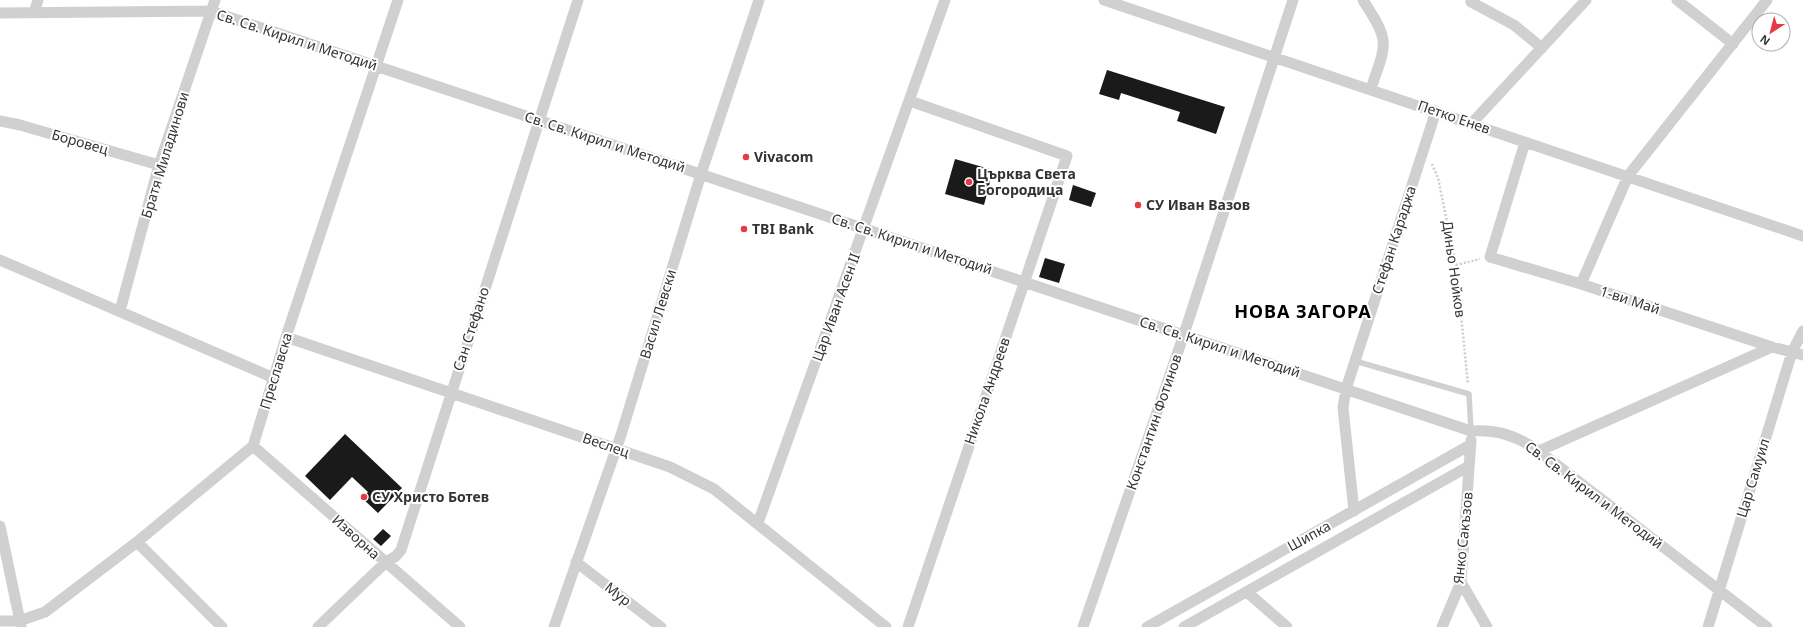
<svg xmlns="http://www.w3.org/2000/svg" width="1803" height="627" viewBox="0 0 1803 627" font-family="'Noto Sans',sans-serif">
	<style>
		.building { fill: #1a1a1a }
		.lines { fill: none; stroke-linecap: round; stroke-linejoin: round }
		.path { stroke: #cdcdcd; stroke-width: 2.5; stroke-dasharray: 2 2; stroke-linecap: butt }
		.lane { stroke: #d0d0d0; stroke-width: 5.5 }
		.street { stroke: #d0d0d0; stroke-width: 11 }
		.poi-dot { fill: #e63946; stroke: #fff; stroke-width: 1.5 }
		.labels { text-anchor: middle; stroke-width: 4; stroke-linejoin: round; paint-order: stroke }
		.street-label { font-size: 14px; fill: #333; stroke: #fff }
		.poi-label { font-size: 14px; font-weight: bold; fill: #333; stroke: #fff; text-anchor: start }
		.district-label { font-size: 18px; font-weight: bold; letter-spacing: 1px; fill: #000; stroke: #fff }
	</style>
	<rect width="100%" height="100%" fill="#fff"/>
	<path class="building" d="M 1107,70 L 1225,107 L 1216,134 L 1177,121 L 1180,112 L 1121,93 L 1119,100 L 1099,94 Z
		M 955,159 L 993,170 L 984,205 L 945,194 Z
		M 1073,185 L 1096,193 L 1091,207 L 1069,200 Z
		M 1045,258 L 1065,264 L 1059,283 L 1039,277 Z
		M 345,434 L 402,488 L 378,513 L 362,498 L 368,492 L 352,477 L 330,500 L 305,476 Z
		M 383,529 L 391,536 L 381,546 L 373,539 Z"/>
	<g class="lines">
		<path class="path" d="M 1432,164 L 1438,178 L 1456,265 L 1468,384
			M 1456,265 L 1480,259"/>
		<path class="lane" d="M 1355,361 L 1469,394 L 1471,431"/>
		<path class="street" d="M 1104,0 L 1803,236
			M 1363,0 C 1370,12 1381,26 1383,40 C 1385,55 1375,74 1371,89
			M 1471,0 L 1471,2 L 1514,25 L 1542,48
			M 1677,0 L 1733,44
			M 0,13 L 211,11 L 1471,431 C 1497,429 1517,436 1539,451 L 1767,627
			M 34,13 L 38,0
			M 0,121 L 20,125 L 159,165
			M 1472,123 L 1586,0
			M 1525,142 L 1490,257 L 1581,284 L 1772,347 L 1803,355
			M 0,260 L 274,378
			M 1581,284 L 1628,176 L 1767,0
			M 120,311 L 159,165 L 215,0
			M 286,337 L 670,467 L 714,489 L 886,627
			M 253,446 L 460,627
			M 1539,451 L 1772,347
			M 1354,511 L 1343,408 L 1346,389 L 1436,111
			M 758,523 L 945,0
			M 0,526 L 21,626
			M 137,542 L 222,627
			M 576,562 L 661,627
			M 1461,582 L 1487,627
			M 1247,592 L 1287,627
			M 0,621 L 19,621 L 45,612 L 137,542 L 253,446 L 286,337 L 398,0
			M 318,627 L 385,563 L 396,556 L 401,550 L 578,0
			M 554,627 L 621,435 L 701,174 L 759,0
			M 908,627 L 1067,156 L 910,101
			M 1083,627 L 1184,334 L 1293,0
			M 1147,627 L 1470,445
			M 1184,627 L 1469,466
			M 1442,627 L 1461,582 L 1471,440
			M 1708,627 L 1792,352 L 1803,331"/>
	</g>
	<g class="poi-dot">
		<circle cx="746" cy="157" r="4"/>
		<circle cx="969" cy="182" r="4"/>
		<circle cx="1138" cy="205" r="4"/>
		<circle cx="744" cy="229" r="4"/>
		<circle cx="364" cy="497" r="4"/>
	</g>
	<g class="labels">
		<g class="street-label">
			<text transform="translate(297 40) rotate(18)" y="5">Св. Св. Кирил и Методий</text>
			<text transform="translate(1454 117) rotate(19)" y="5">Петко Енев</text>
			<text transform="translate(80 142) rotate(16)" y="5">Боровец</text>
			<text transform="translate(605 142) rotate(18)" y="5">Св. Св. Кирил и Методий</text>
			<text transform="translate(165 155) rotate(-73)" y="5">Братя Миладинови</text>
			<text transform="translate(1394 240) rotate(-72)" y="5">Стефан Караджа</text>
			<text transform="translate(912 244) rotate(18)" y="5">Св. Св. Кирил и Методий</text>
			<text transform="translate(1454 269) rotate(82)" y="5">Диньо Нойков</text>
			<text transform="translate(1630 300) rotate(18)" y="5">1-ви Май</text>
			<text transform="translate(836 307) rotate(-70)" y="5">Цар Иван Асен II</text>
			<text transform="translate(658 314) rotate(-73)" y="5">Васил Левски</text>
			<text transform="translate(471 329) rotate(-72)" y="5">Сан Стефано</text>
			<text transform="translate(1220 347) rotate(18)" y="5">Св. Св. Кирил и Методий</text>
			<text transform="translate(276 371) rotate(-73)" y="5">Преславска</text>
			<text transform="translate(987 391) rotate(-71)" y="5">Никола Андреев</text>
			<text transform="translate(1154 422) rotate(-71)" y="5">Константин Фотинов</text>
			<text transform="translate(606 445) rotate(19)" y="5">Веслец</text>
			<text transform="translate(1753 478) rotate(-73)" y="5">Цар Самуил</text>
			<text transform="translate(1594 495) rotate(37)" y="5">Св. Св. Кирил и Методий</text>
			<text transform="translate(1309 536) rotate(-29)" y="5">Шипка</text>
			<text transform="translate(356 537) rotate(42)" y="5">Изворна</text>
			<text transform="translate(1463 538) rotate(-84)" y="5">Янко Сакъзов</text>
			<text transform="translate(618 594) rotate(38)" y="5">Мур</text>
		</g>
		<g class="poi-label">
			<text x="754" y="162">Vivacom</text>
			<text x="977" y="179">Църква Света<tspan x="977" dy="16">Богородица</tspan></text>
			<text x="1146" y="210">СУ Иван Вазов</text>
			<text x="752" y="234">TBI Bank</text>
			<text x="372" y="502">СУ Христо Ботев</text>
		</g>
		<g class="district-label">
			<text x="1303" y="318">НОВА ЗАГОРА</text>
		</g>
	</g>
	<g transform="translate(1771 32) rotate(216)"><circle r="19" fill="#ffffff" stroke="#adadad"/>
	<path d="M0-3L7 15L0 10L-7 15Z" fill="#e63946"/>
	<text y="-6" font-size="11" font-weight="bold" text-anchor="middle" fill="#333333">N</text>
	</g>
</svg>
